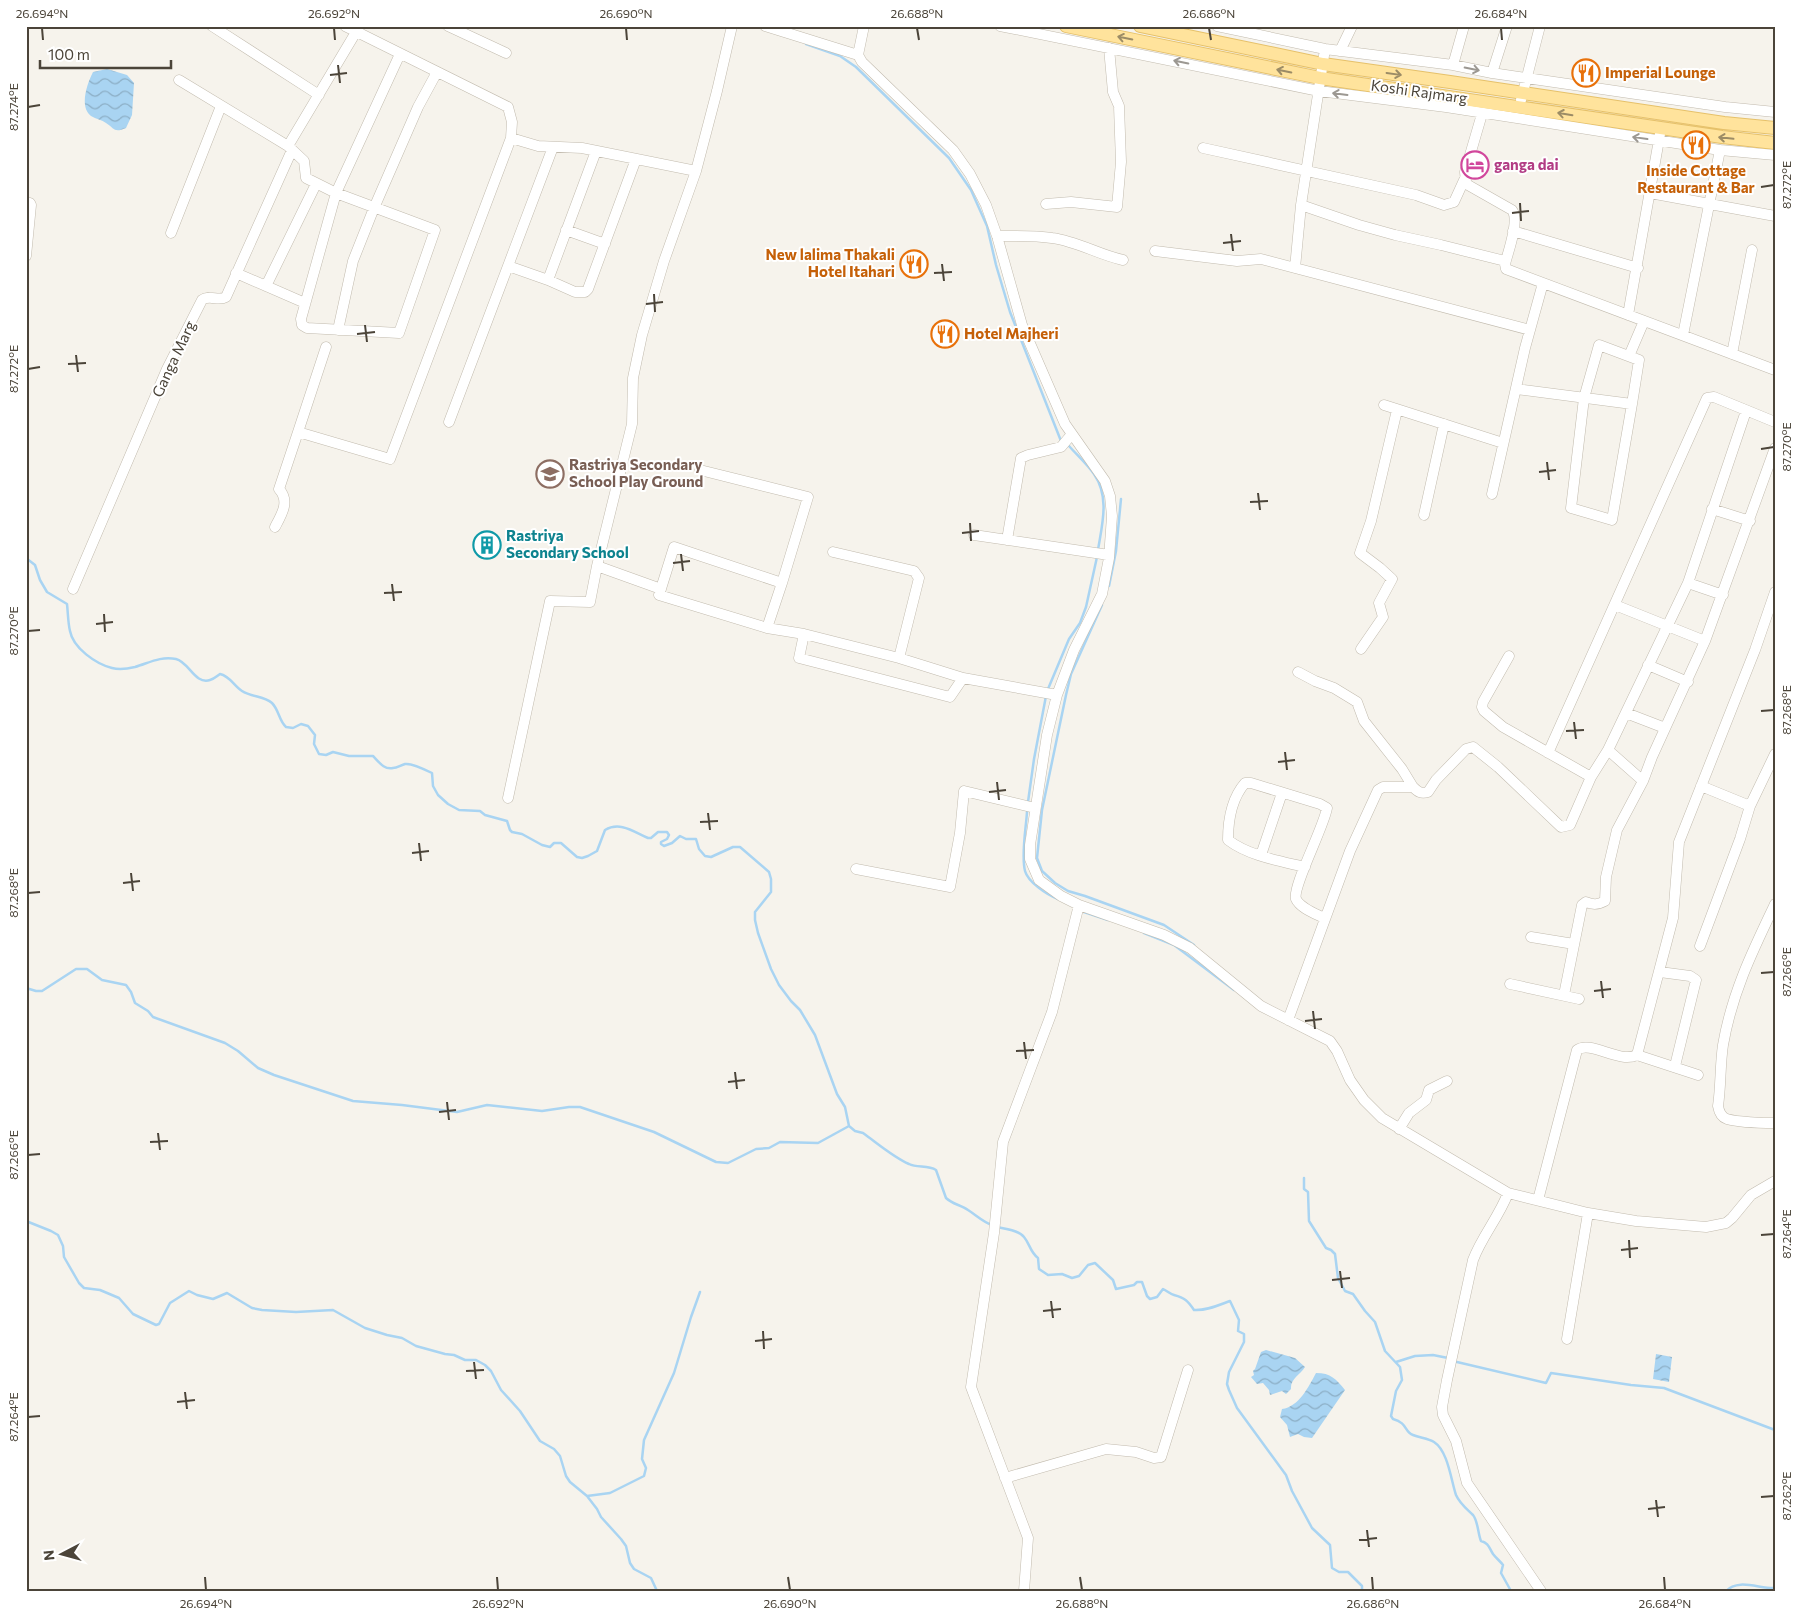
<svg xmlns="http://www.w3.org/2000/svg" width="1801" height="1617" viewBox="0 0 1801 1617" font-family="Commissioner,sans-serif">
	<style>
		.water { fill: url(#water-waves) }
		.lines { fill: none; stroke-linecap: round; stroke-linejoin: round }
		.stream { stroke: #a9d4f2; stroke-width: 2.5 }
		.minor-casing { stroke: #c2bbae; stroke-width: 11 }
		.major-casing { stroke: #e6c16a; stroke-width: 14 }
		.minor { stroke: #fff; stroke-width: 10 }
		.major { stroke: #ffe39c; stroke-width: 12 }
		.oneway { stroke: #9c8c66 }
		.oneway2 { stroke: #9c9892 }
		.ticks { fill: none; stroke: #4b4439; stroke-width: 2 }
		.labels { text-anchor: middle; stroke-width: 4; stroke-linejoin: round; paint-order: stroke }
		.food-label { font-size: 15px; font-weight: bold; fill: #c56008; stroke: #fff; text-anchor: start }
		.street-label { font-size: 15px; fill: #4b4439; stroke: #fff }
		.hotel-label { font-size: 15px; font-weight: bold; fill: #b23c85; stroke: #fff; text-anchor: start }
		.education-label { font-size: 15px; font-weight: bold; fill: #785e54; stroke: #fff; text-anchor: start }
		.culture-label { font-size: 15px; font-weight: bold; fill: #0d838f; stroke: #fff; text-anchor: start }
		.neatline { fill: none; stroke: #4b4439; stroke-width: 2 }
		.ticks-label { font-size: 12px; text-anchor: middle; fill: #4b4439 }
	</style>
	<defs>
		<pattern id="water-waves" width="16" height="10" patternUnits="userSpaceOnUse" patternTransform="scale(1.25)"><rect width="16" height="10" fill="#a9d4f2"/><path d="M0 5q4-4 8 0t8 0" fill="none" stroke="#8caec5"/></pattern>
	</defs>
	<rect width="100%" height="100%" fill="#f6f3ec"/>
	<path class="water" d="M 107,69 L 127,75 L 134,83 L 132,115 L 126,128 C 114,133 115,129 106,123 C 102,120 96,119 91,116 C 79,107 87,84 93,72 Z
		M 1266,1350 L 1295,1358 L 1305,1367 C 1300,1375 1290,1379 1291,1389 L 1286,1394 L 1282,1391 L 1270,1395 L 1269,1390 L 1263,1383 L 1257,1384 L 1251,1377 L 1254,1375 L 1253,1371 L 1255,1369 L 1261,1352 Z
		M 1656,1354 L 1672,1357 L 1669,1382 L 1653,1379 Z
		M 1316,1373 C 1331,1373 1336,1379 1345,1390 L 1312,1438 L 1304,1437 L 1298,1434 L 1290,1437 L 1287,1425 L 1280,1417 L 1282,1409 C 1299,1407 1309,1386 1316,1373 Z"/>
	<g class="lines">
		<path class="stream" d="M 806,44 L 840,56 L 856,67 L 949,158 L 971,190 L 987,226 L 996,265 L 1010,312 L 1061,441
			M 1068,445 C 1077,455 1087,464 1094,474 C 1110,497 1102,525 1098,550
			M 26,558 L 35,565 L 40,580 L 47,592 L 67,604 C 68,613 68,623 70,631 C 73,648 96,664 112,668 C 119,670 127,669 135,667 C 149,663 160,656 176,659 C 189,662 195,685 210,680 C 214,679 217,676 220,674 C 230,676 234,686 242,691 C 251,697 264,696 272,703 C 279,710 279,721 286,727 L 293,728 L 301,724 L 308,726 L 315,735 L 314,744 L 319,754 L 326,755 L 333,752 L 349,756 L 373,756 C 379,762 384,770 393,768 C 397,768 401,765 405,764 C 411,763 426,770 432,773 L 433,786 L 438,795 L 448,804 L 459,810 L 480,811 L 485,815 L 507,821 L 510,830 L 512,832 L 522,834 L 542,845 L 550,847 L 554,843 L 561,843 L 577,857 L 582,858 L 588,856 L 597,851 L 605,830 C 620,821 634,832 648,838 L 651,838 L 658,832 L 667,832 L 669,835 L 667,839 L 661,842 L 661,844 L 664,846 L 672,843 L 680,836 L 686,839 L 696,839 L 699,849 L 705,856 L 711,857 L 733,847 L 740,847 L 769,872 L 771,879 L 771,892 L 755,912 L 755,920 L 758,933 L 771,969 L 779,985 L 791,1001 L 800,1010 L 815,1035 L 837,1094 L 845,1107 L 849,1126 L 855,1131 L 863,1133 C 877,1143 893,1157 909,1164 C 917,1168 928,1165 936,1170 L 946,1198 C 952,1204 961,1205 968,1210 C 976,1215 983,1222 992,1225
			M 1109,586 L 1116,551 L 1121,499
			M 1102,605 L 1071,674 L 1066,695 L 1042,810 L 1037,858 L 1042,871 L 1055,883 L 1068,891 L 1085,896 L 1164,925 L 1194,945
			M 1048,689 L 1069,639 L 1080,623 L 1086,607 L 1097,557
			M 1028,802 L 1034,759 L 1046,696
			M 1027,812 C 1026,828 1021,855 1025,871 C 1028,882 1047,895 1058,899
			M 1084,912 L 1108,920
			M 1144,933 L 1174,945 L 1234,990
			M 26,988 L 36,991 L 42,991 L 76,969 L 87,969 L 102,980 L 126,985 L 131,992 L 135,1003 L 148,1011 L 153,1017 L 225,1043 L 238,1051 L 258,1068 L 274,1075 L 353,1101 L 402,1105 L 457,1112 L 487,1105 L 542,1111 L 569,1107 L 580,1107 L 654,1132 L 716,1162 L 728,1163 L 756,1149 L 769,1148 L 780,1142 L 818,1143 L 849,1126
			M 1304,1178 L 1304,1189 L 1308,1192 L 1309,1221 L 1326,1248 L 1331,1250 L 1335,1254 L 1338,1278 L 1345,1291 L 1353,1294 L 1365,1311 L 1375,1322 L 1385,1351 L 1400,1367 L 1402,1380 L 1396,1391 L 1391,1416 L 1393,1419 C 1408,1423 1404,1432 1413,1435 C 1420,1438 1428,1438 1434,1442 C 1448,1451 1451,1480 1456,1495 C 1460,1504 1467,1509 1473,1515 C 1478,1521 1478,1534 1481,1541 C 1489,1543 1489,1548 1493,1554 C 1496,1558 1500,1561 1503,1565 L 1501,1573 L 1511,1591
			M 26,1221 L 51,1231 L 58,1235 L 63,1246 L 64,1257 L 79,1283 L 84,1288 L 100,1290 L 119,1298 L 133,1314 L 156,1325 L 159,1324 L 170,1303 L 189,1291 L 197,1295 L 213,1299 L 227,1293 L 252,1308 L 262,1310 L 296,1312 L 333,1310 L 365,1328 L 387,1335 L 402,1338 L 416,1346 L 445,1354 L 454,1355 L 465,1360 L 476,1360 L 485,1365 L 491,1371 L 501,1390 L 520,1411 L 540,1441 L 554,1449 L 560,1456 L 566,1476 L 570,1482 L 587,1496 L 597,1509 L 601,1517 L 621,1539 L 626,1546 L 630,1563 L 634,1569 L 651,1578 L 657,1591
			M 997,1227 C 1005,1229 1019,1230 1024,1237 C 1030,1244 1030,1252 1038,1258 L 1039,1269 L 1048,1275 L 1062,1274 L 1072,1278 L 1079,1276 L 1088,1265 L 1095,1263 L 1113,1280 L 1116,1289 L 1134,1285 L 1137,1282 L 1142,1282 L 1147,1296 L 1150,1299 L 1157,1297 L 1163,1289 C 1167,1291 1170,1294 1174,1295 C 1185,1298 1188,1301 1194,1310 C 1206,1311 1219,1305 1230,1301 L 1239,1320 L 1238,1331 L 1244,1334 L 1244,1342 L 1229,1372 L 1227,1384 L 1229,1390 L 1237,1408 L 1286,1475 L 1292,1491 L 1312,1528 L 1330,1545 L 1332,1568 L 1339,1572 L 1348,1572 L 1362,1586 L 1362,1591
			M 1396,1362 L 1415,1356 L 1433,1355 L 1448,1358
			M 1457,1362 L 1546,1383 L 1551,1373 L 1631,1385 L 1664,1388 L 1775,1430
			M 587,1496 L 610,1493 L 644,1476 L 646,1468 L 642,1459 L 644,1440 L 674,1373 L 691,1317 L 700,1292
			M 1726,1591 C 1738,1578 1760,1589 1775,1588"/>
		<g class="minor-casing">
			<path id="minor" d="M 212,26 L 319,95
				M 448,26 L 506,53
				M 765,26 L 858,55
				M 864,26 L 858,55 L 862,62 L 953,150 L 970,174 L 986,205 L 997,236 L 1022,325 L 1065,424 L 1105,481 L 1110,496 L 1112,516 L 1109,558 L 1102,594 L 1074,650 L 1057,695 L 1047,735 L 1030,845 L 1030,859 L 1039,880 L 1061,896 L 1079,905 L 1164,935 L 1190,948 L 1261,1006 L 1330,1041 L 1337,1051 L 1350,1080 L 1364,1100 L 1382,1118 L 1508,1193 L 1588,1213 L 1636,1221 L 1706,1227 L 1726,1223 L 1732,1218 L 1751,1195 L 1775,1181
				M 1000,26 L 1319,91 L 1446,107 L 1720,150 L 1775,155
				M 1217,26 L 1325,49 L 1453,65 L 1492,73 L 1725,107 L 1775,112
				M 1340,51 L 1352,26
				M 1453,65 L 1464,26
				M 1492,73 L 1507,26
				M 179,80 L 288,146 L 304,161 L 306,178 L 336,193 L 435,230 L 399,333 L 307,328 L 302,325 L 301,319 L 336,193 L 400,54
				M 1521,100 L 1540,26
				M 1482,114 L 1465,172 L 1466,182 L 1468,185 L 1512,210 C 1520,220 1508,252 1505,264 L 1506,269 L 1775,370
				M 511,138 L 538,146 L 582,148 L 696,171
				M 288,146 L 359,27
				M 1203,148 L 1416,195 L 1444,205 L 1454,202 L 1465,178
				M 1650,193 L 1775,216
				M 26,202 L 30,203 L 31,205 L 26,256
				M 1046,204 L 1071,202 L 1117,207 L 1121,162 L 1119,106 L 1113,92 L 1109,48
				M 1301,205 L 1359,225 L 1395,235 L 1441,245 L 1505,261
				M 566,230 L 605,244
				M 1513,231 L 1638,268
				M 171,233 L 221,106
				M 997,236 C 1015,236 1034,235 1052,238 C 1077,241 1099,255 1123,260
				M 1155,251 L 1237,261 L 1261,259 L 1530,330
				M 508,266 L 548,280 L 575,292 L 585,292 L 588,289 L 636,159
				M 1295,268 L 1301,205 L 1325,49
				M 236,273 L 305,303
				M 548,280 L 596,151
				M 266,286 L 316,184
				M 1628,315 L 1660,134
				M 338,330 L 353,261 L 374,208 L 418,107 L 437,72
				M 1683,335 L 1720,150
				M 326,347 L 298,432 L 390,459 L 511,138 L 512,122 L 508,107 L 345,26
				M 1732,354 L 1752,250
				M 1629,356 L 1644,321
				M 1516,389 L 1632,404 L 1612,520 L 1571,508 L 1584,398 L 1599,345 L 1639,360 L 1632,404
				M 1384,405 L 1503,443
				M 449,422 L 553,147
				M 700,470 L 808,497 L 782,583
				M 1492,494 L 1525,348 L 1543,283
				M 1712,509 L 1750,521
				M 1424,515 L 1444,424
				M 275,527 C 282,514 290,501 279,489 L 298,432
				M 974,535 L 1109,555
				M 1007,540 L 1021,458 L 1028,455 L 1061,447 L 1072,434
				M 833,552 L 914,571 L 919,578 L 899,658
				M 597,566 L 661,589
				M 1688,583 L 1723,595
				M 73,589 L 167,369 L 202,300 C 210,294 218,302 226,297 L 292,150
				M 1615,605 L 1705,641
				M 767,628 L 782,583 L 674,547 L 659,595 L 767,628 L 804,634
				M 1361,649 L 1383,617 L 1379,603 L 1392,579 L 1380,568 L 1360,553 L 1371,521 L 1397,410
				M 1509,656 L 1483,702 L 1482,707 L 1484,711 L 1503,727 L 1591,777
				M 1648,665 L 1688,682
				M 1298,672 L 1315,681 L 1334,688 L 1357,702 L 1364,721 L 1402,769 L 1413,787
				M 963,678 L 899,658 L 804,634 L 799,658 L 950,697 L 963,678 L 1057,695
				M 1626,713 L 1665,728
				M 1608,750 L 1643,781
				M 1548,753 L 1707,398 L 1714,397 L 1775,422
				M 1701,786 L 1750,806
				M 508,798 L 550,601 L 590,602 L 597,566 L 632,424 L 633,378 L 642,335 L 664,261 L 696,171 L 717,91 L 732,26
				M 1261,855 L 1282,793
				M 1305,867 C 1280,861 1249,856 1228,840 C 1228,821 1232,798 1245,783 L 1251,783 L 1320,804 L 1327,808 C 1324,827 1292,887 1296,899 C 1300,908 1316,914 1324,918
				M 856,869 L 950,887 L 960,833 L 964,791 L 1035,808
				M 1775,904 C 1752,952 1732,993 1723,1045 C 1720,1065 1721,1086 1718,1106 C 1719,1112 1721,1117 1727,1119 C 1737,1122 1763,1123 1775,1123
				M 1531,937 L 1574,944
				M 1700,946 L 1740,839 L 1750,806 L 1775,754
				M 1660,972 L 1690,976 L 1696,980 L 1675,1066
				M 1510,984 L 1579,999
				M 1564,995 L 1582,905 L 1586,902 C 1593,905 1598,905 1605,901 L 1606,877 L 1617,830 L 1643,781 L 1652,757 L 1705,641 L 1775,448
				M 1288,1020 L 1350,851 L 1378,790 L 1383,787 L 1413,787 C 1418,792 1421,794 1428,792 L 1436,780 L 1466,749 L 1473,747 L 1498,767 L 1561,827 L 1570,825 L 1591,777 L 1608,750 L 1688,583 L 1746,411
				M 1698,1075 L 1637,1055 L 1673,918 L 1679,842 L 1755,650 L 1775,592
				M 1399,1129 L 1409,1113 L 1426,1100 L 1429,1090 L 1447,1081
				M 1508,1193 C 1499,1217 1482,1236 1473,1260 L 1447,1380 L 1442,1407 L 1443,1415 L 1456,1441 L 1467,1483 L 1541,1591
				M 1538,1200 L 1577,1050 C 1591,1040 1619,1064 1637,1055
				M 1567,1339 L 1588,1213
				M 1005,1478 L 1106,1449 L 1136,1452 L 1154,1458 L 1161,1457 L 1188,1370
				M 1024,1591 L 1028,1538 L 971,1387 L 994,1233 L 1003,1142 L 1052,1012 L 1079,905"/>
		</g>
		<g class="major-casing">
			<path id="major" d="M 1066,26 L 1320,78 L 1722,137 L 1775,143
				M 1140,26 L 1323,64 L 1450,82 L 1724,123 L 1775,128"/>
		</g>
		<use href="#minor" class="minor"/>
		<use href="#major" class="major"/>
	</g>
	<defs><path id="oneway-shaft" d="M-6 0H5M1.5-3L5.5 0L1.5 3" fill="none" stroke-width="1.6" stroke-linecap="round" stroke-linejoin="round" transform="scale(1.25)"/></defs>
	<g class="oneway">
		<use href="#oneway-shaft" transform="translate(1125 38) rotate(-169)"/>
		<use href="#oneway-shaft" transform="translate(1284 71) rotate(-168)"/>
		<use href="#oneway-shaft" transform="translate(1394 74) rotate(8)"/>
		<use href="#oneway-shaft" transform="translate(1565 114) rotate(-171)"/>
		<use href="#oneway-shaft" transform="translate(1726 138) rotate(-174)"/>
	</g>
	<g class="oneway2">
		<use href="#oneway-shaft" transform="translate(1181 62) rotate(-168)"/>
		<use href="#oneway-shaft" transform="translate(1472 69) rotate(11)"/>
		<use href="#oneway-shaft" transform="translate(1340 94) rotate(-173)"/>
		<use href="#oneway-shaft" transform="translate(1640 138) rotate(-172)"/>
	</g>
	<path class="ticks" d="M 42,28 L 43,40M 334,28 L 335,40M 626,28 L 627,40M 917,28 L 919,40M 1209,28 L 1211,40M 1501,28 L 1502,40M 338,65 L 340,83M 330,75 L 347,73M 28,107 L 40,105M 1761,187 L 1774,185M 1520,203 L 1521,221M 1512,213 L 1529,211M 1231,234 L 1233,251M 1223,243 L 1241,241M 942,264 L 944,281M 934,273 L 952,272M 654,294 L 655,312M 646,304 L 663,302M 365,325 L 367,342M 357,334 L 375,332M 76,355 L 78,372M 68,364 L 86,363M 28,369 L 40,367M 1761,449 L 1774,447M 1547,462 L 1549,480M 1539,472 L 1556,470M 1258,493 L 1260,510M 1250,502 L 1268,501M 970,523 L 971,541M 962,533 L 979,531M 681,554 L 683,571M 673,563 L 690,561M 392,584 L 394,601M 384,593 L 402,592M 104,614 L 105,632M 96,624 L 113,622M 28,631 L 40,630M 1761,711 L 1774,710M 1574,722 L 1576,739M 1566,731 L 1584,730M 1285,752 L 1287,770M 1278,762 L 1295,760M 997,782 L 999,800M 989,792 L 1006,790M 708,813 L 710,830M 700,822 L 718,821M 419,843 L 421,861M 412,853 L 429,851M 131,873 L 133,891M 123,883 L 140,881M 28,893 L 40,892M 1761,973 L 1774,972M 1601,981 L 1603,998M 1594,991 L 1611,989M 1313,1011 L 1315,1029M 1305,1021 L 1322,1019M 1024,1042 L 1026,1059M 1016,1051 L 1034,1050M 735,1072 L 737,1089M 728,1082 L 745,1080M 447,1102 L 449,1120M 439,1112 L 456,1110M 158,1133 L 160,1150M 150,1142 L 168,1141M 28,1155 L 40,1154M 1761,1235 L 1774,1234M 1629,1240 L 1630,1258M 1621,1250 L 1638,1248M 1340,1271 L 1342,1288M 1332,1280 L 1350,1278M 1051,1301 L 1053,1318M 1043,1311 L 1061,1309M 763,1331 L 764,1349M 755,1341 L 772,1339M 474,1362 L 476,1379M 466,1371 L 484,1370M 185,1392 L 187,1409M 177,1402 L 195,1400M 28,1417 L 40,1416M 1761,1497 L 1774,1496M 1656,1500 L 1658,1517M 1648,1509 L 1665,1507M 1367,1530 L 1369,1547M 1359,1540 L 1377,1538M 205,1577 L 206,1590M 497,1577 L 498,1590M 788,1577 L 790,1590M 1080,1577 L 1082,1590M 1372,1577 L 1373,1590M 1664,1577 L 1665,1590"/>
	<defs>
		<g id="restaurant-ring" transform="scale(1.4375)"><circle r="9.5" fill="#fff" stroke="#e8710a" stroke-width="1.5"/><path d="M-5-6h1v4h1v-4h1v4h1v-4h1v5L-1.5 .5V6h-2V.5L-5-1ZM5-6V6H3V1.5H1.5Q1.5-4 5-6Z" fill="#e8710a"/></g>
		<g id="hotel-ring" transform="scale(1.4375)"><circle r="9.5" fill="#fff" stroke="#d1479c" stroke-width="1.5"/><path d="M-6-4.5h1.5V1H6V5H4.5V3h-9V5H-6ZM-4 0a1.8 1.8 0 1 1 3.6 0ZM.5 0V-2.5h3Q6-2.5 6 0Z" fill="#d1479c"/></g>
		<g id="school-ring" transform="scale(1.4375)"><circle r="9.5" fill="#fff" stroke="#8d6e63" stroke-width="1.5"/><path d="M0-5L7-2L0 1L-7-2ZM-4 1L0 2.5L4 1V4Q0 6-4 4Z" fill="#8d6e63"/></g>
		<g id="building-ring" transform="scale(1.4375)"><circle r="9.5" fill="#fff" stroke="#0f9aa8" stroke-width="1.5"/><path d="M-4-6H4V6H1V3H-1V6H-4ZM-2.5-4.3h1.7v1.8h-1.7ZM.8-4.3h1.7v1.8H.8ZM-2.5-1h1.7V.8h-1.7ZM.8-1h1.7V.8H.8Z" fill="#0f9aa8"/></g>
	</defs>
	<g fill-rule="evenodd">
		<use href="#restaurant-ring" x="1586" y="73"/>
		<use href="#restaurant-ring" x="1696" y="145"/>
		<use href="#hotel-ring" x="1475" y="165"/>
		<use href="#restaurant-ring" x="914" y="264"/>
		<use href="#restaurant-ring" x="945" y="334"/>
		<use href="#school-ring" x="550" y="474"/>
		<use href="#building-ring" x="487" y="545"/>
	</g>
	<g class="labels">
		<g class="food-label">
			<text x="1605" y="78">Imperial Lounge</text>
			<text x="1696" y="176" text-anchor="middle">Inside Cottage<tspan x="1696" dy="17">Restaurant &amp; Bar</tspan></text>
			<text x="895" y="260" text-anchor="end">New lalima Thakali<tspan x="895" dy="17">Hotel Itahari</tspan></text>
			<text x="964" y="339">Hotel Majheri</text>
		</g>
		<g class="street-label">
			<text transform="translate(1419 92) rotate(8)" y="5">Koshi Rajmarg</text>
			<text transform="translate(174 359) rotate(-65)" y="5">Ganga Marg</text>
		</g>
		<g class="hotel-label">
			<text x="1494" y="170">ganga dai</text>
		</g>
		<g class="education-label">
			<text x="569" y="470">Rastriya Secondary<tspan x="569" dy="17">School Play Ground</tspan></text>
		</g>
		<g class="culture-label">
			<text x="506" y="541">Rastriya<tspan x="506" dy="17">Secondary School</tspan></text>
		</g>
	</g>
	<rect width="1801" height="1617" fill="none" stroke="#ffffff" stroke-width="55"/>
	<g transform="translate(62 1554) rotate(264)" stroke="#ffffff" stroke-width="4" paint-order="stroke">
	<path d="M0-4L9 19L0 12L-9 19Z" fill="#4b4439"/>
	<text y="-8" font-size="14" font-weight="bold" text-anchor="middle" fill="#4b4439">N</text>
	</g>
	<path d="M40 60v8h131v-8" fill="none" stroke="#4b4439" stroke-width="2.5"/>
	<text x="48" y="60" font-size="15" fill="#4b4439" stroke="#ffffff" stroke-width="4" paint-order="stroke">100 m</text>
	<rect x="28" y="28" width="1746" height="1562" class="neatline"/>
	<g class="ticks-label">
		<text x="42" y="18">26.694°N</text>
		<text x="334" y="18">26.692°N</text>
		<text x="626" y="18">26.690°N</text>
		<text x="917" y="18">26.688°N</text>
		<text x="1209" y="18">26.686°N</text>
		<text x="1501" y="18">26.684°N</text>
		<text transform="translate(14 107) rotate(-90)" y="4">87.274°E</text>
		<text transform="translate(1787 185) rotate(-90)" y="4">87.272°E</text>
		<text transform="translate(14 369) rotate(-90)" y="4">87.272°E</text>
		<text transform="translate(1787 447) rotate(-90)" y="4">87.270°E</text>
		<text transform="translate(14 631) rotate(-90)" y="4">87.270°E</text>
		<text transform="translate(1787 710) rotate(-90)" y="4">87.268°E</text>
		<text transform="translate(14 893) rotate(-90)" y="4">87.268°E</text>
		<text transform="translate(1787 972) rotate(-90)" y="4">87.266°E</text>
		<text transform="translate(14 1155) rotate(-90)" y="4">87.266°E</text>
		<text transform="translate(1787 1234) rotate(-90)" y="4">87.264°E</text>
		<text transform="translate(14 1417) rotate(-90)" y="4">87.264°E</text>
		<text transform="translate(1787 1496) rotate(-90)" y="4">87.262°E</text>
		<text x="206" y="1608">26.694°N</text>
		<text x="498" y="1608">26.692°N</text>
		<text x="790" y="1608">26.690°N</text>
		<text x="1082" y="1608">26.688°N</text>
		<text x="1373" y="1608">26.686°N</text>
		<text x="1665" y="1608">26.684°N</text>
	</g>
</svg>
